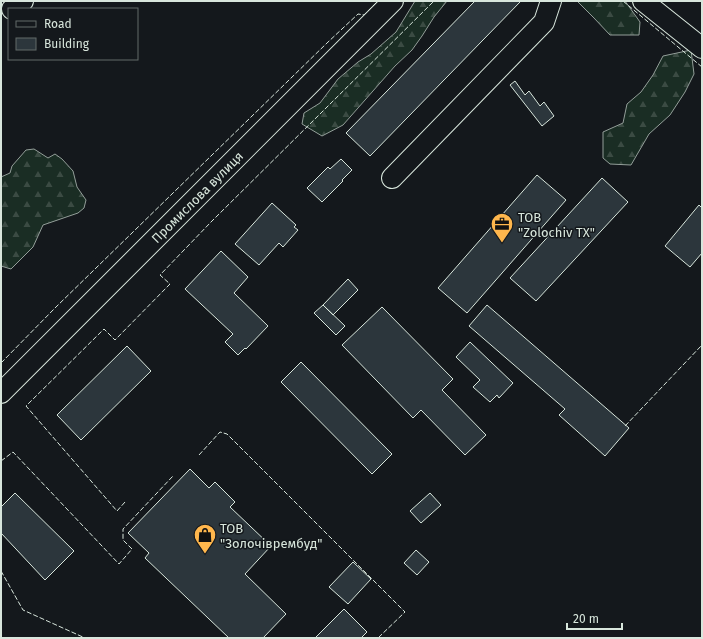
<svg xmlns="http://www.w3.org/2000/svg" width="703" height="639" viewBox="0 0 703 639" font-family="'Fira Sans',sans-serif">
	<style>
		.forest { fill: url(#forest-firs); stroke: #939e99 }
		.building { fill: #2c363c; stroke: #d8e6dc }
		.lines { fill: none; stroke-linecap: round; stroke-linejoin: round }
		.minor-casing { stroke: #d8e6dc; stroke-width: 22 }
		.minor { stroke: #14181c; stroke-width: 20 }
		.fence { stroke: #d8e6dc; stroke-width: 1; stroke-dasharray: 5 2; stroke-linecap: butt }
		.labels { text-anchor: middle; stroke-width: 3; stroke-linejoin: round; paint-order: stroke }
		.street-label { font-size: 13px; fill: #d8e6dc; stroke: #14181c }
		.poi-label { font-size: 13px; fill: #d8e6dc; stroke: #14181c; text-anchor: start }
	</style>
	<defs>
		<pattern id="forest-firs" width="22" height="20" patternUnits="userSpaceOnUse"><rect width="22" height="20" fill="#1a2d24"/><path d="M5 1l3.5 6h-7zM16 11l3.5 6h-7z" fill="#3b4b43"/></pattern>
	</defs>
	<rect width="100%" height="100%" fill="#14181c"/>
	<path class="forest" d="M 415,1 L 447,1 L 434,17 L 422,36 L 412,50 L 395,66 L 343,125 L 322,136 L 302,124 L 304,113 L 320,103 L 338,79 L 358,62 L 371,54 L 396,32 Z
		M 577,1 L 625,1 L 640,22 L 639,35 L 610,35 L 594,18 Z
		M 691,50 L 694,74 L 685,92 L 670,115 L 649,134 L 631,165 L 610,164 L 603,158 L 603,132 L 623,123 L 627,104 L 641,92 L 653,75 L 663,56 Z
		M 34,149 L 48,158 L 55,154 L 62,159 L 73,171 L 77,187 L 86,200 L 84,208 L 78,213 L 43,225 L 33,247 L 11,269 L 1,266 L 1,177 L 10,173 L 12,166 L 26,150 Z"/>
	<path class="building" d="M 475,1 L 521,1 L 370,156 L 346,133 Z
		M 515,81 L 525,95 L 529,91 L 540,106 L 544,102 L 554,116 L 542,126 L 510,85 Z
		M 341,159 L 352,170 L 342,180 L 343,181 L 322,202 L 307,188 L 328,167 L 330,169 Z
		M 537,175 L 566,200 L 467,313 L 438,288 Z
		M 602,178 L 628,202 L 536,301 L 510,278 Z
		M 272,203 L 296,225 L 294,227 L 298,230 L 283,247 L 279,243 L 259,265 L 235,244 Z
		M 699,205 L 702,208 L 702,253 L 690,267 L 665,246 Z
		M 221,251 L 248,277 L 234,293 L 268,326 L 246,349 L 245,348 L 238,355 L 225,342 L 233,334 L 185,289 Z
		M 348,279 L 358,290 L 333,315 L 323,305 Z
		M 323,305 L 345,326 L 336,335 L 314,313 Z
		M 487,305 L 629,428 L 605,456 L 559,415 L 565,409 L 469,326 Z
		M 382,307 L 453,379 L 442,390 L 486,435 L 465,455 L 421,410 L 413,418 L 342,345 Z
		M 470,342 L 513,383 L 499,398 L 497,395 L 490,402 L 473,387 L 480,380 L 456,357 Z
		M 127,346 L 151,371 L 81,440 L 57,415 Z
		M 301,362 L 392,454 L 372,474 L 281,382 Z
		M 190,469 L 209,488 L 215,482 L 235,502 L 230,507 L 271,546 L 245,574 L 286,614 L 263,638 L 229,638 L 145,558 L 149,553 L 128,533 Z
		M 15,493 L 74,551 L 45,580 L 1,533 L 1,507 Z
		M 430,493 L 441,505 L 421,523 L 410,511 Z
		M 416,550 L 429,562 L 417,575 L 404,563 Z
		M 353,562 L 371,579 L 348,604 L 329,587 Z
		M 344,609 L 367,632 L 361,638 L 315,638 Z"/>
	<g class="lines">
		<g class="minor-casing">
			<path id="minor" d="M 643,1 L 702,48
				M 12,9 L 23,1
				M 392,178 L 544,22 L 551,1
				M 1,393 L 393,1"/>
		</g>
		<use href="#minor" class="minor"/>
		<path class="fence" d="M 623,1 L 702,67
			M 1,363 L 56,307 L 327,43 L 358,14 L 364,15 L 378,1
			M 625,426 L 702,345
			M 199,455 L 220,432 L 227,434 L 405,612 L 378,638
			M 1,461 L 13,452 L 119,564 L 132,549 L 123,540 L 123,529 L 173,476
			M 125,502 L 117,511 L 26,406 L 104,329 L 115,340 L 170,284 L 160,275 L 211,222 L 434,1
			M 1,571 L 23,610 L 85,638"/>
	</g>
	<defs>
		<g id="office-pin" transform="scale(1.15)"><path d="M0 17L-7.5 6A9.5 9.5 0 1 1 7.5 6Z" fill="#ffb74d" stroke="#14181c"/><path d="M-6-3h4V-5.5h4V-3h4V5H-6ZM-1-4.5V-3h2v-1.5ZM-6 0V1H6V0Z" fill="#111"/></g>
		<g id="shop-pin" transform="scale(1.15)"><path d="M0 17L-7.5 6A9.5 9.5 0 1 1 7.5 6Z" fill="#ffb74d" stroke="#14181c"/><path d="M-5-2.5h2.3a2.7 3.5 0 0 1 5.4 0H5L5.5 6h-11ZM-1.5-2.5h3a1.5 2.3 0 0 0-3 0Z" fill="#111"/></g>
	</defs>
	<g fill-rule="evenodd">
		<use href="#office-pin" x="502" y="224"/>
		<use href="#shop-pin" x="205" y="535"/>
	</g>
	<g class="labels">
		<g class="street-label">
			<text transform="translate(197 197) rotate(-45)" y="5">Промислова вулиця</text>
		</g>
		<g class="poi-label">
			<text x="518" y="222">ТОВ<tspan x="518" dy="15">"Zolochiv TX"</tspan></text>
			<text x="220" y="533">ТОВ<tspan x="220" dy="15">"Золочіврембуд"</tspan></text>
		</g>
	</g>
	<rect width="703" height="639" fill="none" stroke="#d8e6dc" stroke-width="4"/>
	<rect x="8" y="8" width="130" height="52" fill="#14181c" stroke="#626a69"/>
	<rect x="16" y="21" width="20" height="6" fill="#14181c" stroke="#626a69"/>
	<text x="44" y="28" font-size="12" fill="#d8e6dc">Road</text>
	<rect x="16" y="38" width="20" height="12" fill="#2c363c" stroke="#626a69"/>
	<text x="44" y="48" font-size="12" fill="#d8e6dc">Building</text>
	<path d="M567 623v6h55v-6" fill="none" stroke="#d8e6dc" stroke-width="2"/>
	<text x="573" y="623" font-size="12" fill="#d8e6dc" stroke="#14181c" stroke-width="3" paint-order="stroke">20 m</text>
</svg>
